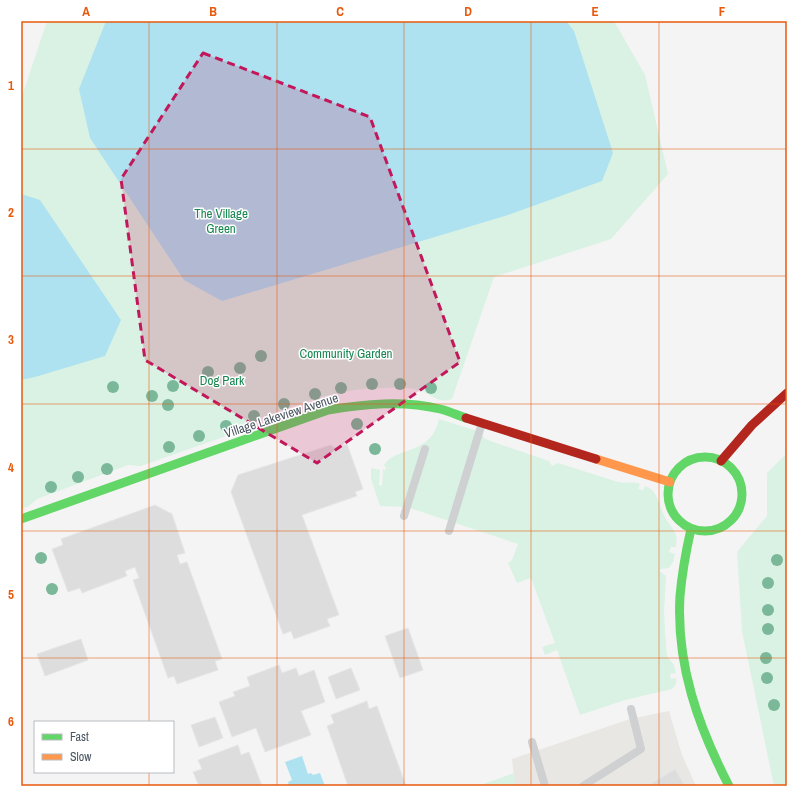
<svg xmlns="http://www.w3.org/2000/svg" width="808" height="807" viewBox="0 0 808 807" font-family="'Archivo Narrow',sans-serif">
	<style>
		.commercial { fill: #e8e7e3 }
		.green { fill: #d9f2e3 }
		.water { fill: #aee2f0 }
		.building { fill: #ddddde; stroke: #e5e6e7 }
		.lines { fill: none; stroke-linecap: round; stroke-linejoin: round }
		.lane { stroke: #ced0d2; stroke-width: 8 }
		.fast { stroke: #63d668; stroke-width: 9 }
		.slow { stroke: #ff974d; stroke-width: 9 }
		.jam { stroke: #b3261e; stroke-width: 9 }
		.tree { fill: #7ab899 }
		.marked { fill: #c2185b; fill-opacity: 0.2; stroke: #c2185b; stroke-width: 3; stroke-dasharray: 8 5; stroke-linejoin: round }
		.grid { fill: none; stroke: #e8590c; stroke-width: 1; stroke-opacity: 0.55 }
		.labels { text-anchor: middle; stroke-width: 3; stroke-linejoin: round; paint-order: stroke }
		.park-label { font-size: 13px; fill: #17864f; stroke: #fff }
		.street-label { font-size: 13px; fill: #4a5661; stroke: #fff }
		.neatline { fill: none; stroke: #e8590c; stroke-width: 1.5 }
		.grid-label { font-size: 13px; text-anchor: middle; font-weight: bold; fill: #e8590c }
	</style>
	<rect width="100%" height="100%" fill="#f4f4f4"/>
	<path class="commercial" d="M 669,711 L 682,755 L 696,786 L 515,786 L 512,759 L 630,719 Z"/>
	<path class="green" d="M 47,21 L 614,21 L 645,75 L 668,174 L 611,239 L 494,277 L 452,399 C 439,405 429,392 418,390 C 408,387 395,388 384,388 C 331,388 283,410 234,428 L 226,436 L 141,466 L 128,465 L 37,499 L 29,506 L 21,509 L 21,99 Z
		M 439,419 L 480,432 L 484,438 L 490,441 L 549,461 L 552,466 L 558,463 L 618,482 C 626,484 633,481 640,484 L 638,489 L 643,490 L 645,486 C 659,490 659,508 666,519 C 669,524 674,529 676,535 C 677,539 676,543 676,547 L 671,547 L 669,552 L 675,554 L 673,562 L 669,568 L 661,569 L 659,571 L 666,576 L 664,609 L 665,633 L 667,656 L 674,665 L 676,673 L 670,674 L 671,679 L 676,678 C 677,683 675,686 672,689 L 625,700 L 580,715 L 557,650 L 545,655 L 542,647 L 555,643 L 531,578 L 517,583 L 508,563 L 512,560 L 518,544 L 407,507 L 380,506 L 371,479 L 371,468 L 380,470 L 379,485 L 382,486 L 383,469 L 385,470 L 386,467 L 384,466 C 393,446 431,457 439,419 Z
		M 787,453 L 787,786 L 774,786 L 742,631 L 737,552 L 767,516 L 767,473 Z
		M 514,773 L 515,786 L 478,786 Z"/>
	<path class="water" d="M 106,21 L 566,21 L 574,31 L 613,153 L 602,181 L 508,215 L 222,301 L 184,280 L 90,138 L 79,89 Z
		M 21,194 L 40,200 L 121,320 L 105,356 L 35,377 L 21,380 Z
		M 302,756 L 308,774 L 311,773 L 313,775 L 320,773 L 325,786 L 284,786 L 289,785 L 288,782 L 292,780 L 285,762 Z"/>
	<path class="building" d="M 347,444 L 363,489 L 355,492 L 357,496 L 302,515 L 339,615 L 327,619 L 330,626 L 294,639 L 291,631 L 283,634 L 231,492 L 238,475 L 331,445 L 334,448 Z
		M 155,505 L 172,514 L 185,553 L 177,555 L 180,564 L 187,562 L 222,659 L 215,661 L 218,670 L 177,684 L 174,676 L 168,678 L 133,580 L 139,578 L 135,567 L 125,571 L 127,576 L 82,593 L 80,588 L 68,592 L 52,549 L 63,545 L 61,539 Z
		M 408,628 L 423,670 L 400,678 L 385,636 Z
		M 81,639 L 88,660 L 45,676 L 37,654 Z
		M 279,665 L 282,673 L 296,668 L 299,676 L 314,670 L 325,702 L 301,711 L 311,735 L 265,752 L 256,728 L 232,737 L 219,702 L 235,696 L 233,692 L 250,686 L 247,677 Z
		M 351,668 L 360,690 L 336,699 L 328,677 Z
		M 367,701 L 369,709 L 377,706 L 406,786 L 348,786 L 327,726 L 334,723 L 331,715 Z
		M 215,717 L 223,738 L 199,747 L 191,725 Z
		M 238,745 L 241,755 L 249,752 L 262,786 L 199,786 L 193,772 L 202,769 L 198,760 Z
		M 675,769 L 685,786 L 647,786 Z"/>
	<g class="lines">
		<path class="lane" d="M 404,516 L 425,449
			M 449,531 L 482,423
			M 532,742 L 545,786
			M 583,786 L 641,749 L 631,709"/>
		<path class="fast" d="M668 494a37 37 0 1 1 74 0a37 37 0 1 1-74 0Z
			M 21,519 L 328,410 C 364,404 403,400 440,409 C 449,411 457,415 466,418
			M 691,529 C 686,551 682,573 680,596 C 676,664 698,726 729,786"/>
		<path class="slow" d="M 596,459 L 670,482"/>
		<path class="jam" d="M 466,418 L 596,459
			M 721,461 L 752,425 L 787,393"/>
	</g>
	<g class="tree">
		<circle cx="261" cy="356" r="6"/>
		<circle cx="240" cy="368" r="6"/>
		<circle cx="208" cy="372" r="6"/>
		<circle cx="372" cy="384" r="6"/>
		<circle cx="400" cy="384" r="6"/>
		<circle cx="173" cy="386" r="6"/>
		<circle cx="113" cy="387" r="6"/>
		<circle cx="341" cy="388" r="6"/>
		<circle cx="431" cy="388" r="6"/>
		<circle cx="315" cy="394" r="6"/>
		<circle cx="152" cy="396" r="6"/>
		<circle cx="284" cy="404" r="6"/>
		<circle cx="168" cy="405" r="6"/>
		<circle cx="254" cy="416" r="6"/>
		<circle cx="357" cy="424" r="6"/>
		<circle cx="226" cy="426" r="6"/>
		<circle cx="199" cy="436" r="6"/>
		<circle cx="169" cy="447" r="6"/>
		<circle cx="375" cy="449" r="6"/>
		<circle cx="107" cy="469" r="6"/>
		<circle cx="78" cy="477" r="6"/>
		<circle cx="51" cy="487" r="6"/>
		<circle cx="41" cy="558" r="6"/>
		<circle cx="777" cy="560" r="6"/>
		<circle cx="768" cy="583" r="6"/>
		<circle cx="52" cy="589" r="6"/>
		<circle cx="768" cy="610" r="6"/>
		<circle cx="768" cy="629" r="6"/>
		<circle cx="766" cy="658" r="6"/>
		<circle cx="767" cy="678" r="6"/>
		<circle cx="774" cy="705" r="6"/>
	</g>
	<path class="marked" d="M 203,53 L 370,117 L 460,362 L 317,463 L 145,360 L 121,179 Z"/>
	<path class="grid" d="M 149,21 L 149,722M 277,21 L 277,786M 404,21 L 404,786M 531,21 L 531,786M 659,21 L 659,786M 21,149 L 787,149M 21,276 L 787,276M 21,404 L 787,404M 21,531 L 787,531M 21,658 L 787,658M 149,772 L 149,786"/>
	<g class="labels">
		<g class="park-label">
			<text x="221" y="218">The Village<tspan x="221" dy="15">Green</tspan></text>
			<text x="346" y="358">Community Garden</text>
			<text x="222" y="385">Dog Park</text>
		</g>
		<g class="street-label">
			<text transform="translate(281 415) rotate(-18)" y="5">Village Lakeview Avenue</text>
		</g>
	</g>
	<rect width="808" height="807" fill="none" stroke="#ffffff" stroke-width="44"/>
	<rect x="34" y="721" width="140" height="52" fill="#ffffff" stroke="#b7bbc0"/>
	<rect x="42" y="734" width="20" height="6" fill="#63d668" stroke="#b7bbc0"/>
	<text x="70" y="741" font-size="12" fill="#4a5661">Fast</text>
	<rect x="42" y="754" width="20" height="6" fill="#ff974d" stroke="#b7bbc0"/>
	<text x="70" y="761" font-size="12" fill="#4a5661">Slow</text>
	<rect x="22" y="22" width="764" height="763" class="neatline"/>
	<g class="grid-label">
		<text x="86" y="16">A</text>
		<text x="213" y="16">B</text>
		<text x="340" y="16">C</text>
		<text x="468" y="16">D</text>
		<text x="595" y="16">E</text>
		<text x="722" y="16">F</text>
		<text x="11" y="90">1</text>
		<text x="11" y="217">2</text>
		<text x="11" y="344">3</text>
		<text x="11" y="472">4</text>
		<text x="11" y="599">5</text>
		<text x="11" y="726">6</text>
	</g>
</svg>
